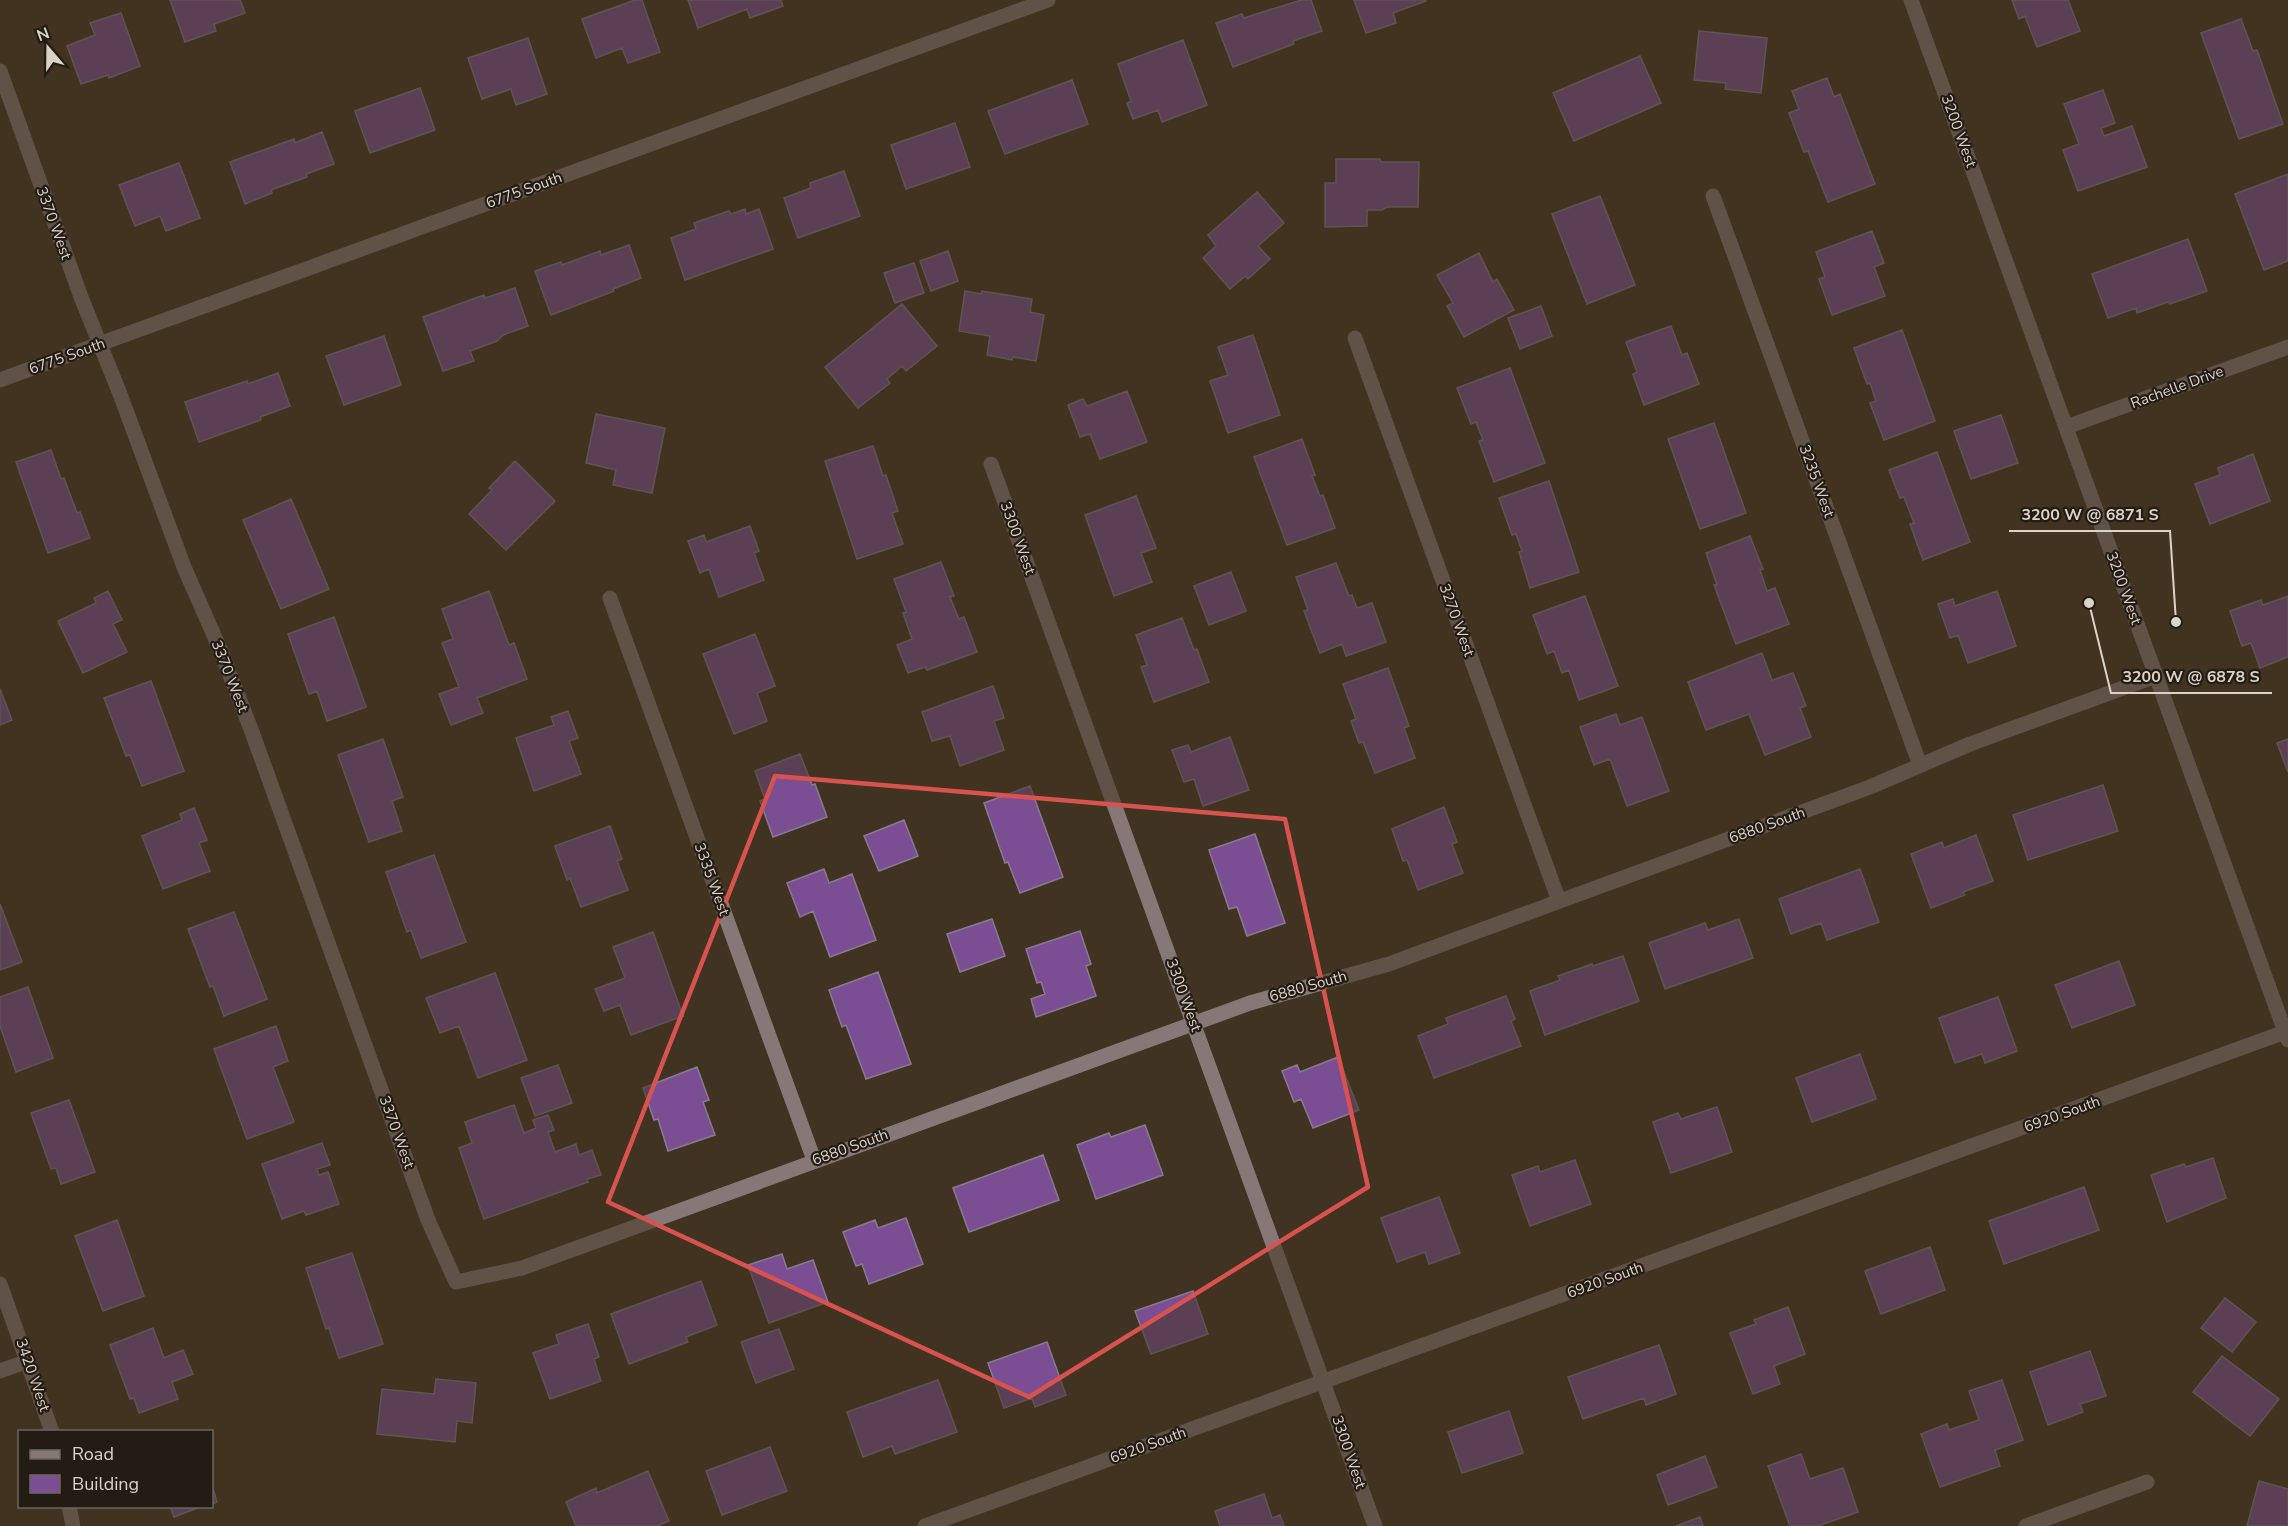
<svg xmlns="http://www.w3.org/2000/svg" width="2288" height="1526" viewBox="0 0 2288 1526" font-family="'Nunito Sans',sans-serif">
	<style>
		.building { fill: #7b4e94; stroke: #887a90; stroke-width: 1.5 }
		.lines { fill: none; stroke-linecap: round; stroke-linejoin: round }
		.minor { stroke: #857877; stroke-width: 15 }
		.marked { fill: none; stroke: #d85350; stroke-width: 4.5; stroke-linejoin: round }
		.labels { text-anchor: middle; stroke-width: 4.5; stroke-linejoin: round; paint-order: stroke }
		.street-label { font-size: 15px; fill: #dcd3c8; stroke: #231c14 }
		.leader { fill: none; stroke: #dcd3c8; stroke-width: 2 }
		.callout-dot { fill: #dcd3c8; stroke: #231c14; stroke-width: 2 }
		.callout-label { font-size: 16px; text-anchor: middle; font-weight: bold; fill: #dcd3c8; stroke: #231c14; stroke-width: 4.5; stroke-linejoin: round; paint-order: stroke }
	</style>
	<rect width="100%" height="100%" fill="#413321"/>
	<path class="building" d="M 170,0 L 240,0 L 245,13 L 214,24 L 216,31 L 185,42 Z
		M 635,0 L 642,0 L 660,52 L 628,63 L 622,48 L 596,58 L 582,19 Z
		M 688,0 L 781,0 L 783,6 L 750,18 L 747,9 L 698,28 Z
		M 1301,0 L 1311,0 L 1322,31 L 1293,41 L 1294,44 L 1233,67 L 1216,23 L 1242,14 L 1244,18 Z
		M 1354,0 L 1425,0 L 1426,1 L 1393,13 L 1396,23 L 1366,33 Z
		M 2012,0 L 2068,0 L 2080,31 L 2037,47 L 2025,16 L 2019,19 Z
		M 121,13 L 140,66 L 109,78 L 108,75 L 81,84 L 67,46 L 95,35 L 90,23 Z
		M 2241,19 L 2253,51 L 2257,50 L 2283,124 L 2239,139 L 2201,33 Z
		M 1699,31 L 1767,38 L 1761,93 L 1725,89 L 1726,83 L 1694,80 Z
		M 528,38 L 547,94 L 516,105 L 511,89 L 482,99 L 468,58 Z
		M 1183,40 L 1207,105 L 1162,122 L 1158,110 L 1133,119 L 1127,103 L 1131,101 L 1118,64 Z
		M 1640,56 L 1661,103 L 1574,141 L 1553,93 Z
		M 1827,78 L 1834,97 L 1840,94 L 1875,184 L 1828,202 L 1808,151 L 1804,152 L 1789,113 L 1799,109 L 1792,91 Z
		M 1072,80 L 1088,124 L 1005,154 L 988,111 Z
		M 420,88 L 435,130 L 370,153 L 355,111 Z
		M 2103,90 L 2115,123 L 2101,128 L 2104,136 L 2132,126 L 2147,167 L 2078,191 L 2063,150 L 2079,144 L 2064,104 Z
		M 955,123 L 970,167 L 906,189 L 891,145 Z
		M 322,132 L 334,164 L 306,174 L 307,177 L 271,190 L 272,193 L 245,204 L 230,162 L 294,139 L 295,143 Z
		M 1336,159 L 1380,159 L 1381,162 L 1419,162 L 1418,207 L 1387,207 L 1382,210 L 1367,210 L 1367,226 L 1325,227 L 1325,183 L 1336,183 Z
		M 179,163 L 200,218 L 166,231 L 160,216 L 135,226 L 119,185 Z
		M 844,171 L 860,216 L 798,238 L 784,198 L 811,188 L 810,183 Z
		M 2288,174 L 2288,261 L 2264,270 L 2235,194 Z
		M 1257,192 L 1284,223 L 1258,246 L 1270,259 L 1248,279 L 1245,276 L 1230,289 L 1203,258 L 1216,246 L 1208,235 Z
		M 1600,196 L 1635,285 L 1587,304 L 1552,214 Z
		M 745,209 L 746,214 L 759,209 L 773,249 L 685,280 L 671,238 L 696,229 L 694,223 L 729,211 L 731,214 Z
		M 1872,231 L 1884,263 L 1874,267 L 1885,296 L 1832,315 L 1819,279 L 1825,277 L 1816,252 Z
		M 2188,239 L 2207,291 L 2170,304 L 2168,302 L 2137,313 L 2136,308 L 2108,318 L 2092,274 Z
		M 629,245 L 641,278 L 613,289 L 614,291 L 551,315 L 535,271 L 561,262 L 562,265 L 600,251 L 601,255 Z
		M 948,251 L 958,281 L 931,291 L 920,261 Z
		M 1479,253 L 1493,282 L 1497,279 L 1514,310 L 1464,337 L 1447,306 L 1453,303 L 1437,275 Z
		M 914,263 L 924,293 L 895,303 L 884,273 Z
		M 515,288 L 528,326 L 503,335 L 497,341 L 470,351 L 474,361 L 443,371 L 423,317 L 484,295 L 485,298 Z
		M 965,291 L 981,294 L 982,291 L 1032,299 L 1030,312 L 1044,315 L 1036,361 L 1013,357 L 1012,360 L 987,355 L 990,336 L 959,331 Z
		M 902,304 L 937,346 L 906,371 L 902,366 L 887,379 L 890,383 L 858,408 L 825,367 Z
		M 1541,306 L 1552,336 L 1520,349 L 1508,318 Z
		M 1671,326 L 1682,355 L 1687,353 L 1699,384 L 1644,405 L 1633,374 L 1637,372 L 1626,342 Z
		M 1902,330 L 1935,421 L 1884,440 L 1870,403 L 1876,401 L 1870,383 L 1867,384 L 1854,348 Z
		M 1253,335 L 1280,415 L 1228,433 L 1210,381 L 1228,375 L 1218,347 Z
		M 384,336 L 401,385 L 344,405 L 326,356 Z
		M 1510,368 L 1545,463 L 1494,482 L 1479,441 L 1483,440 L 1476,422 L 1471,424 L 1457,388 Z
		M 278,373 L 290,406 L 260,417 L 261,420 L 199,442 L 185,402 L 247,381 L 248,384 Z
		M 1127,391 L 1147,442 L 1100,459 L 1090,434 L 1080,437 L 1068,405 L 1083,399 L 1087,406 Z
		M 596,414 L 665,428 L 652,493 L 613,485 L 616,470 L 586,463 Z
		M 2001,415 L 2018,463 L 1971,479 L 1954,431 Z
		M 1714,423 L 1746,513 L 1700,529 L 1668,439 Z
		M 1302,439 L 1315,475 L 1312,476 L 1320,496 L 1323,495 L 1335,528 L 1287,545 L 1254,457 Z
		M 873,446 L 883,476 L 886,475 L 898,511 L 892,513 L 903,544 L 857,559 L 825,461 Z
		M 51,450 L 61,479 L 64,478 L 77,513 L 80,512 L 90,538 L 48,553 L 16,462 Z
		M 1937,452 L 1970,542 L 1923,560 L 1910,524 L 1914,523 L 1904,497 L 1900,498 L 1889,470 Z
		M 2253,454 L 2270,501 L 2210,524 L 2195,484 L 2220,475 L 2218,468 Z
		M 515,461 L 555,501 L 506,550 L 469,514 L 492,490 L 489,488 Z
		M 1549,481 L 1579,572 L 1530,588 L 1519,552 L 1522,551 L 1516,534 L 1512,535 L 1499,498 Z
		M 1136,496 L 1156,548 L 1141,553 L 1152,582 L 1114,596 L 1085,515 Z
		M 291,499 L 329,589 L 281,609 L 243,520 Z
		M 750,526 L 759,551 L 754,553 L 764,580 L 719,597 L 709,569 L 700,573 L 688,541 L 704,535 L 706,542 Z
		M 1750,536 L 1763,569 L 1760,570 L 1767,591 L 1775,588 L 1789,624 L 1736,644 L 1714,585 L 1717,585 L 1706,553 Z
		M 941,562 L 954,596 L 950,597 L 959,619 L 964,617 L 977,652 L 927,670 L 925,667 L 908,673 L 897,645 L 912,639 L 903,613 L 906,612 L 894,579 Z
		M 1336,563 L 1349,596 L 1352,595 L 1357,608 L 1372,603 L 1386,642 L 1346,656 L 1342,644 L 1320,653 L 1304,611 L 1308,610 L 1296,577 Z
		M 1231,572 L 1246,611 L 1209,625 L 1194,586 Z
		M 108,591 L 122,620 L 113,624 L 127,652 L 83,673 L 58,621 L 96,603 L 94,598 Z
		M 489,591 L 509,645 L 514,643 L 527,679 L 477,698 L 483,713 L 451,725 L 439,694 L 459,687 L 442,643 L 453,639 L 442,609 Z
		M 1997,591 L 2016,646 L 1968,663 L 1958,635 L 1950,638 L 1938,604 L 1953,599 L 1955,606 Z
		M 1585,596 L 1618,686 L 1579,700 L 1569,670 L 1562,673 L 1554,651 L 1547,654 L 1533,615 Z
		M 2288,596 L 2288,657 L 2260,668 L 2251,643 L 2242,646 L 2230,611 L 2261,600 L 2263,605 Z
		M 334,617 L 366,707 L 327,721 L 317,691 L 309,694 L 288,634 Z
		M 1182,618 L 1194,650 L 1197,649 L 1209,682 L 1154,702 L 1141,667 L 1147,665 L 1136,635 Z
		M 755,634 L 775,686 L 757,693 L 767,721 L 734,734 L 703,654 Z
		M 1762,653 L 1772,680 L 1793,673 L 1806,706 L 1800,708 L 1811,737 L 1765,755 L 1749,714 L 1706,730 L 1688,682 Z
		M 1388,668 L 1409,726 L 1404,728 L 1415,758 L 1375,773 L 1363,742 L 1359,743 L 1351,721 L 1356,719 L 1343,684 Z
		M 151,681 L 184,771 L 142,786 L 130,755 L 126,756 L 104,698 Z
		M 993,686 L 1004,718 L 994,721 L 1004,750 L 960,766 L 950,736 L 932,741 L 922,712 Z
		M 0,689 L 12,720 L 0,725 Z
		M 568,711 L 578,738 L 569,741 L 581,774 L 534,791 L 516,738 L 554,725 L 551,717 Z
		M 1616,714 L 1620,725 L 1642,717 L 1669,791 L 1627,806 L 1610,759 L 1594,765 L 1580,727 Z
		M 1230,737 L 1249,790 L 1203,806 L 1194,779 L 1184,782 L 1172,750 L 1188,745 L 1191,752 Z
		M 383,739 L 403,797 L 392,801 L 402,831 L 369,842 L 338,755 Z
		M 2288,739 L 2288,772 L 2277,743 Z
		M 800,754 L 812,785 L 815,784 L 827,817 L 773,837 L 760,801 L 765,799 L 755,771 Z
		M 2103,785 L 2118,831 L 2028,860 L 2013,815 Z
		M 1030,786 L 1063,877 L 1020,893 L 1008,862 L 1005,863 L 984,803 Z
		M 1444,807 L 1457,842 L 1452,844 L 1463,873 L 1418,890 L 1407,860 L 1403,861 L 1392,829 Z
		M 194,808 L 207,840 L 199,843 L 210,871 L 163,889 L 142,836 L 182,820 L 180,814 Z
		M 904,820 L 918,856 L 879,871 L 864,836 Z
		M 610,826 L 622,859 L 617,861 L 628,890 L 581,907 L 570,878 L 567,880 L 555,846 Z
		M 1255,834 L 1285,923 L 1247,936 L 1237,907 L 1229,909 L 1209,850 Z
		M 1976,835 L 1993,881 L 1963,892 L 1965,895 L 1931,908 L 1911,854 L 1942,842 L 1944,848 Z
		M 434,855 L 466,942 L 421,958 L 411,930 L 407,932 L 386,872 Z
		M 824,869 L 829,883 L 852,874 L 876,940 L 830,957 L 813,911 L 800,917 L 787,883 Z
		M 1860,869 L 1879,922 L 1827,940 L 1821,923 L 1791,934 L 1779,899 Z
		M 0,904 L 22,962 L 0,970 Z
		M 234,912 L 267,999 L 224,1016 L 213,986 L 210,987 L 188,929 Z
		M 992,919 L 1005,956 L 960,972 L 947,934 Z
		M 1739,919 L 1753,958 L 1665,989 L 1649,943 L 1705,923 L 1708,930 Z
		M 1080,931 L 1091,964 L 1086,966 L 1096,996 L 1036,1017 L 1031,999 L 1045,994 L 1041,982 L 1037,983 L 1026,949 Z
		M 653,932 L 683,1016 L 631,1035 L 620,1005 L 604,1011 L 595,989 L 625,978 L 613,947 Z
		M 1623,956 L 1639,1001 L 1545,1035 L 1530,991 L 1560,980 L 1558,976 L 1592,964 L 1593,966 Z
		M 2119,961 L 2135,1005 L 2072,1028 L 2055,985 Z
		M 878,972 L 911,1064 L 866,1079 L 846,1025 L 842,1027 L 829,990 Z
		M 495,973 L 527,1060 L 478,1078 L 459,1026 L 440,1033 L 426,998 Z
		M 28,987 L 53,1058 L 16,1072 L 0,1026 L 0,997 Z
		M 1506,996 L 1515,1019 L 1511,1021 L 1521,1046 L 1434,1078 L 1418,1036 L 1448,1024 L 1446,1018 Z
		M 1998,997 L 2017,1051 L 1985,1063 L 1982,1054 L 1955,1063 L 1939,1018 Z
		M 276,1026 L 288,1061 L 273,1067 L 294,1122 L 247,1139 L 214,1049 Z
		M 1860,1054 L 1876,1099 L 1812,1122 L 1796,1078 Z
		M 1338,1057 L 1359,1110 L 1313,1128 L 1301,1099 L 1294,1102 L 1282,1071 L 1297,1065 L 1300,1072 Z
		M 558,1065 L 572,1103 L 535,1116 L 521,1078 Z
		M 697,1067 L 709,1100 L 703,1102 L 715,1135 L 668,1151 L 658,1119 L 654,1120 L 643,1088 Z
		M 69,1100 L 95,1172 L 61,1184 L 56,1168 L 51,1169 L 31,1113 Z
		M 514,1105 L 524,1133 L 536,1128 L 533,1120 L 548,1115 L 554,1130 L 548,1132 L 555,1152 L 576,1144 L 579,1155 L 592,1150 L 601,1175 L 587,1179 L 588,1182 L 484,1219 L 459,1148 L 472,1143 L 465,1122 Z
		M 1717,1107 L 1732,1152 L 1671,1173 L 1653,1122 L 1678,1113 L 1681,1119 Z
		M 1145,1125 L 1163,1175 L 1096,1199 L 1077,1145 L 1109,1133 L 1111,1137 Z
		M 322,1143 L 330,1165 L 317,1169 L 319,1175 L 328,1172 L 339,1204 L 306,1215 L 304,1211 L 282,1219 L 262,1164 Z
		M 1043,1155 L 1059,1200 L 969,1232 L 953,1188 Z
		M 2213,1158 L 2226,1198 L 2167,1222 L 2151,1175 L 2184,1164 L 2186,1167 Z
		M 1575,1160 L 1591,1204 L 1530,1226 L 1512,1175 L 1538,1166 L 1540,1172 Z
		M 2084,1187 L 2099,1230 L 2004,1264 L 1989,1221 Z
		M 1439,1197 L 1460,1253 L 1429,1264 L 1425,1252 L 1397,1262 L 1381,1218 Z
		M 906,1218 L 923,1264 L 869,1284 L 862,1264 L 856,1266 L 843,1232 L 875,1220 L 878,1228 Z
		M 117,1220 L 144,1296 L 103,1311 L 75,1236 Z
		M 1930,1247 L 1945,1290 L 1881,1314 L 1865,1271 Z
		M 352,1253 L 383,1344 L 339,1358 L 329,1328 L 326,1329 L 306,1268 Z
		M 782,1254 L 787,1269 L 813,1260 L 828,1302 L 769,1323 L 748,1265 Z
		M 701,1281 L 717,1325 L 686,1337 L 688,1342 L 629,1364 L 611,1314 Z
		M 1193,1291 L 1208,1334 L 1151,1354 L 1135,1311 Z
		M 2225,1298 L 2256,1322 L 2232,1352 L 2201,1328 Z
		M 1788,1307 L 1805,1354 L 1774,1366 L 1780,1384 L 1753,1394 L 1730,1333 L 1756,1324 L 1754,1320 Z
		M 588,1324 L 599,1357 L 594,1359 L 601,1381 L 550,1399 L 533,1353 L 559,1344 L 556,1335 Z
		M 153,1328 L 164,1358 L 183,1350 L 193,1374 L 172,1382 L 178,1399 L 139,1413 L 134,1398 L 130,1399 L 110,1345 Z
		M 779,1329 L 794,1369 L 756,1383 L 741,1342 Z
		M 1047,1342 L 1066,1395 L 1035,1407 L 1032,1398 L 1004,1408 L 988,1363 Z
		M 1659,1345 L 1676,1394 L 1646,1405 L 1644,1398 L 1583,1419 L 1568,1377 Z
		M 2090,1351 L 2106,1396 L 2080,1404 L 2083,1412 L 2048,1425 L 2030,1372 Z
		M 2222,1356 L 2279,1399 L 2250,1436 L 2193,1392 Z
		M 436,1379 L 476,1383 L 472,1423 L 457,1421 L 455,1442 L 377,1434 L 382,1389 L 434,1394 Z
		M 938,1380 L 957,1432 L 895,1454 L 892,1446 L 863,1457 L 847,1412 Z
		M 2002,1380 L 2023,1440 L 1995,1450 L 2000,1466 L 1940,1487 L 1921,1434 L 1947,1424 L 1949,1430 L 1979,1420 L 1969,1391 Z
		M 1509,1411 L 1523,1453 L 1462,1473 L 1448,1432 Z
		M 770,1447 L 787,1491 L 722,1515 L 706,1471 Z
		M 1801,1454 L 1810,1479 L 1843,1468 L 1858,1512 L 1818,1526 L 1790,1526 L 1768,1466 Z
		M 1705,1456 L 1717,1487 L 1668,1505 L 1657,1475 Z
		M 648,1471 L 669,1521 L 657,1526 L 576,1526 L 566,1502 L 596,1488 L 597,1493 Z
		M 2259,1481 L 2288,1489 L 2288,1526 L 2247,1526 Z
		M 212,1485 L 217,1502 L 212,1504 Z
		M 1264,1494 L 1272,1518 L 1280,1515 L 1284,1526 L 1220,1526 L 1215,1511 Z
		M 170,1506 L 203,1506 L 174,1517 Z
		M 1700,1517 L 1703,1526 L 1676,1526 Z"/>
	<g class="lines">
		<path class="minor" d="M 1911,0 L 2288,1040
			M 0,71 L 81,297 L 120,394 L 184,567 L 220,649 L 252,732 L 428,1220 L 456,1282 L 522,1268 L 1250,1003 L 1389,964 L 1870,787 L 1970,744 L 2156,676
			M 1713,196 L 1920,765
			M 1355,338 L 1559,901
			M 0,380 L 1048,0
			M 2066,427 L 2288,347
			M 991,464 L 1375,1526
			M 610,598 L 814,1160
			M 0,1284 L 52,1432
			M 0,1371 L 28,1361
			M 69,1506 L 73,1526
			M 925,1526 L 2285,1032
			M 2026,1526 L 2147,1482"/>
	</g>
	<path d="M0 0H2288V1526H0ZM 775,776 L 1285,819 L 1368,1187 L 1029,1397 L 608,1202 Z" fill="#413321" fill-opacity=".55" fill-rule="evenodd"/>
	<path class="marked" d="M 775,776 L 1285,819 L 1368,1187 L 1029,1397 L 608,1202 Z"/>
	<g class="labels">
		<g class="street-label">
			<text transform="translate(1959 131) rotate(70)" y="5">3200 West</text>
			<text transform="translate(524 190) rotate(-20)" y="5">6775 South</text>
			<text transform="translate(54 223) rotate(70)" y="5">3370 West</text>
			<text transform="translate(67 356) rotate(-20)" y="5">6775 South</text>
			<text transform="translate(2177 387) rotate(-20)" y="5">Rachelle Drive</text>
			<text transform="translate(1817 481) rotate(70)" y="5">3235 West</text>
			<text transform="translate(1018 538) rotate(70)" y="5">3300 West</text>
			<text transform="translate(2124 588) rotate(70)" y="5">3200 West</text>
			<text transform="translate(1457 620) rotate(70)" y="5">3270 West</text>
			<text transform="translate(230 676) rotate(68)" y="5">3370 West</text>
			<text transform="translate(1767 825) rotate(-20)" y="5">6880 South</text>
			<text transform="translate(712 879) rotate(70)" y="5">3335 West</text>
			<text transform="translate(1308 986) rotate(-16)" y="5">6880 South</text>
			<text transform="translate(1184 995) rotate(70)" y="5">3300 West</text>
			<text transform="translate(2062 1114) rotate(-20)" y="5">6920 South</text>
			<text transform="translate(397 1132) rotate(70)" y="5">3370 West</text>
			<text transform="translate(850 1147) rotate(-20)" y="5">6880 South</text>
			<text transform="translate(1605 1280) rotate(-20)" y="5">6920 South</text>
			<text transform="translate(33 1375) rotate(71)" y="5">3420 West</text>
			<text transform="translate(1148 1445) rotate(-20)" y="5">6920 South</text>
			<text transform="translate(1349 1452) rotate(71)" y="5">3300 West</text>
		</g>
	</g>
	<path class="leader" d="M2176 622L2170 531H2009M2089 603L2111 693H2272"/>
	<g class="callout-dot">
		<circle cx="2176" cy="622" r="6"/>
		<circle cx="2089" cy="603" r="6"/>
	</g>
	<g class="callout-label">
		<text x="2090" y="520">3200 W @ 6871 S</text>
		<text x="2191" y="682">3200 W @ 6878 S</text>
	</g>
	<rect x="18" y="1430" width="195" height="78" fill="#231c14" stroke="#6d655c" stroke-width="1.5"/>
	<rect x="30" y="1450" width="30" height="9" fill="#857877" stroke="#6d655c" stroke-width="1.5"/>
	<text x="72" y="1460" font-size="18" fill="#dcd3c8">Road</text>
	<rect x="30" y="1475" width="30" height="18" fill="#7b4e94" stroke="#6d655c" stroke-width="1.5"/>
	<text x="72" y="1490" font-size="18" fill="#dcd3c8">Building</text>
	<g transform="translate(48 48) rotate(340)" stroke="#231c14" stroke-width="4.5" paint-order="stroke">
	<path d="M0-4.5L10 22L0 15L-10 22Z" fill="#dcd3c8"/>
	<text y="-9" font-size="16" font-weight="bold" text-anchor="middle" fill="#dcd3c8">N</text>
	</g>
</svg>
